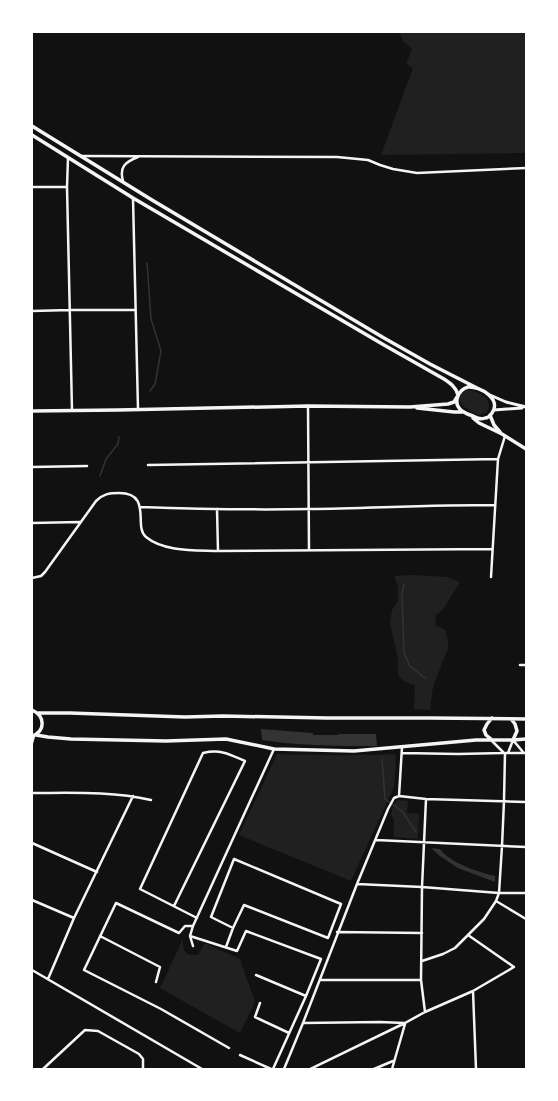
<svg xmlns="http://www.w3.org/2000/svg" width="558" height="1101" viewBox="0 0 558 1101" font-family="'Alegreya Sans',sans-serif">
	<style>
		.green { fill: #202020 }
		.water { fill: #333 }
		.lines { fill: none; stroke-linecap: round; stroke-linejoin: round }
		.stream { stroke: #333; stroke-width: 1.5 }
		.minor { stroke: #f5f5f5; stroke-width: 2.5 }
		.tertiary { stroke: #f5f5f5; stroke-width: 3 }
		.secondary { stroke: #f5f5f5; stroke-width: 3.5 }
	</style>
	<rect width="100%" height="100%" fill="#111"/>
	<path class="green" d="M 399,32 L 526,32 L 526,153 L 381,155 L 413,68 L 406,64 L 412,49 L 403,41 Z
		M 468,390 C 473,390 475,391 478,393 C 487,397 492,402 487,412 L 479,415 C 468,411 448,398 468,390 Z
		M 413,575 L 447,577 L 460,582 L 447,603 L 443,609 L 436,615 L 435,625 L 445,630 L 448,640 L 448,649 L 442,663 L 433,687 L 430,710 L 414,709 L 415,686 L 404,681 L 398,675 L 398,659 L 390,622 L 392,610 L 398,600 L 398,586 L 394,576 Z
		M 277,754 C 316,755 355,756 395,754 L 396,764 L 394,787 L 351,881 L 239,835 Z
		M 399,800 L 408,801 L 407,813 L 419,814 L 418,839 L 394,837 L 394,819 L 391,815 C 392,809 393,803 399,800 Z
		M 183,939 C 183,951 184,956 198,955 L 204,944 L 207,944 L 240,959 L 255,1002 L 240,1033 L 160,988 Z"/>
	<path class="water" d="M 261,729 L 313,733 L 313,735 L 338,735 L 338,734 L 376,734 L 377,746 C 339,746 300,746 262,740 Z
		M 431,848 L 440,849 C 450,863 478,872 495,876 L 495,882 L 458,868 L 440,856 Z"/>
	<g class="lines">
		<path class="stream" d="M 147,263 L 151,319 L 161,351 L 155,384 L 150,391
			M 100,476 L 106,459 L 118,444 L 119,437
			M 404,584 L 402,595 L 404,653 L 410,666 L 425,678
			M 382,759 L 385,799 L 402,811 L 416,832"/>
		<path class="minor" d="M 82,156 L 337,157 L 368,160 L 380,165 L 393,169 L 417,173 L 526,168
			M 68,158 L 67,187 L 72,410
			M 123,181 C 119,167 125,162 138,157
			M 32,187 L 67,187
			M 133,198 L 138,409
			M 32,311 L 70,310 L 135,310
			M 308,406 L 309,549
			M 148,465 L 498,459
			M 32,467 L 87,466
			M 140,507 C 196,509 253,510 310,509 C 371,508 433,505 495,505
			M 217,509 L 218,551
			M 32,523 L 80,522
			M 491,577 L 498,459 L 505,436
			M 32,578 L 41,576 L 45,572 L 96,501 C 103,494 109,493 119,493 C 153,493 133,527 146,537 C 164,552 196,550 218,551 L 492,549
			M 520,665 L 526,665
			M 491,740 L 503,752
			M 32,743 L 34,736
			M 402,753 L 458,754 L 503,753 L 526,753
			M 508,753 L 513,740 L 523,752
			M 32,793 C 71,793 112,791 151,800
			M 399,796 L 426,799 L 526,802
			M 399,796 L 402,747
			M 376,840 L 526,847
			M 32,843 L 97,872
			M 357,884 L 422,887 L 499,893 L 526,893
			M 32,900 L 74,918
			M 496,901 L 526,919
			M 174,906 L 245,761 C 229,754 221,749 203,753 L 140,889 L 197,918
			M 193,926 L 185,926 L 179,933 L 116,903 L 84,970 L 161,1009 L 229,1048
			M 337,932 L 422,933
			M 100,936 L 160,967 L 156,982
			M 190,936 L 237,951 L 246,931 L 321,959 L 306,996 L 273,1069
			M 193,946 L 190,936 L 193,926 L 274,749
			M 226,947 L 233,928 L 244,905 L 328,938 L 341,904 L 234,859 L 211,917 L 233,928
			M 422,961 L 443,954 L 455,948 L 484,919 L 496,901 L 499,893 L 502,846 L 504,801 L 505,753
			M 32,970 L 202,1069
			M 256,975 L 306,996
			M 48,979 L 74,918 L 133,796
			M 320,980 L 421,980
			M 473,991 L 476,1069
			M 260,1003 L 255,1017 L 289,1033
			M 425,1012 L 421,980 L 422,887 L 426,799
			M 303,1023 L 380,1022 L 404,1023
			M 240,1055 L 271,1069
			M 43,1069 L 85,1030 L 98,1031 L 139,1054 L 143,1059 L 143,1068 L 142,1069
			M 284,1069 L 303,1023 L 357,884 L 388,809 L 394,798 L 399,796
			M 310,1069 L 405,1023 L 425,1012 L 473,991 L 514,967 L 468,935
			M 374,1069 L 393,1061
			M 392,1069 L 405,1024"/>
		<path class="tertiary" d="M 490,395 L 506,402 L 526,407
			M 494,410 L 522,408"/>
		<path class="secondary" d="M 32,126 L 152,200 L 384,338 L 430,364 L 477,388
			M 32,135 L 133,198 L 384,345 L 444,379 C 450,383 456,387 458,395
			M 468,387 C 480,386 502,399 492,413 C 490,416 488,418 485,418 C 480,420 477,418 473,416 C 469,415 465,413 462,411 C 452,403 458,390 468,387 Z
			M 417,408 L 454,412 L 463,412
			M 32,411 L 118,410 L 308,406 L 410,407 L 448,404 L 454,402 L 457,397
			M 490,415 L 494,425 L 500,432
			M 473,418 L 479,423 L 502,434 L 526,449
			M 32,710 C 45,716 46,731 32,736
			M 38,713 L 70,713 L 185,717 L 223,716 L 327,718 L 431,718 L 526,719
			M 511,719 L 515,724 L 517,731 L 513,740
			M 36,735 L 48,737 L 71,739 L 166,741 L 226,739 L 274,749 L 354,751 L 476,740 L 513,740 L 526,739
			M 491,739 L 486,735 L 484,730 L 487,724 L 492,718"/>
	</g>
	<rect width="558" height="1101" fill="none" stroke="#ffffff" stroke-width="66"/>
</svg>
